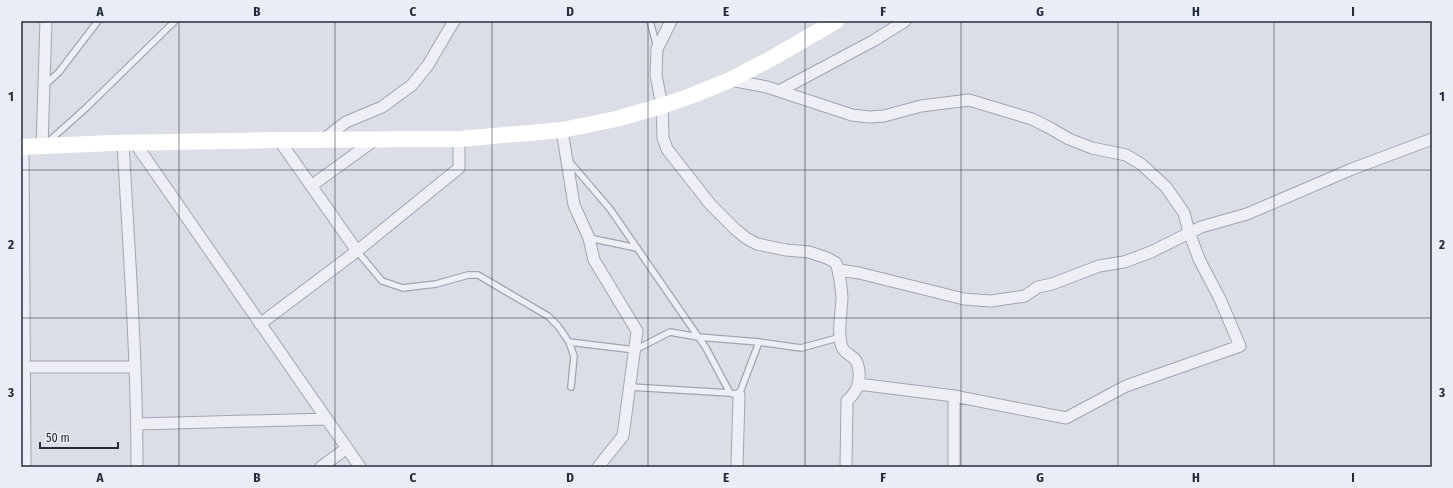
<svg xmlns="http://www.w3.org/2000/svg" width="1453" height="488" viewBox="0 0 1453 488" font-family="'Fira Sans Condensed',sans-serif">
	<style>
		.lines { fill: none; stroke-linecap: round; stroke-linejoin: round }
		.lane-casing { stroke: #a0a5b1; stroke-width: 8 }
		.street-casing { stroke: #a0a5b1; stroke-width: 13 }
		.lane { stroke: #edeff5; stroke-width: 5.5 }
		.street { stroke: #edeff5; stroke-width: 11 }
		.secondary { stroke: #fff; stroke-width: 16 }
		.grid { fill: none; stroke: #232b3e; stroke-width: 1; stroke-opacity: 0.55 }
		.neatline { fill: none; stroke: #232b3e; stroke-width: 1.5 }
		.grid-label { font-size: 13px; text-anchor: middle; font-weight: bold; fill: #232b3e }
	</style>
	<rect width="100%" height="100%" fill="#dbdee7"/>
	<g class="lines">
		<g class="lane-casing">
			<path id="lane" d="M 650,21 L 657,47
				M 44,86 L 59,72 L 98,21
				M 48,142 L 86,108 L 175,21
				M 569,161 L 610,209 L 637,248 L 706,348 L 730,393
				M 589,238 L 637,248
				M 357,251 L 382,281 L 403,288 L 436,284 L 468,275 L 478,275 L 548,316 L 558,326 L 569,342 L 574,356 L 571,387
				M 569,342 L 635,350 L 670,332 L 698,337 L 759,342 L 801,348 L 841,337
				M 630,387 L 730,393 L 739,395 L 759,342"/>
		</g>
		<g class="street-casing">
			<path id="street" d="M 671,21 L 657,49 L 656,75 L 662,106 L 663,138 L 667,149 L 710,204 L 735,229 L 746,238 L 757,244 L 786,250 L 809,252 L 827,258 L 836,263 C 840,274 841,285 842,297 C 842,310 836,337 843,349 C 849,358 857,354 859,371 C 860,385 857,391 847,401 L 846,467
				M 730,80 L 767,87 L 852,115 L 869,117 L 884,116 L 921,106 L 969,100 L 1032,119 L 1048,127 L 1069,139 L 1092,148 L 1126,155 L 1141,164 L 1166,187 L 1184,213 L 1189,232 L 1199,259 L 1220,299 L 1240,346 L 1126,386 L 1066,418 L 954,396 L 858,384
				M 779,91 L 873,41 L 905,21
				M 562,130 L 574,205 L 589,238 L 594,260 L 637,331 L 623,436 L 598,467
				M 324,139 L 346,122 L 382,107 L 412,85 L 428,65 L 454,21
				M 279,140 L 357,251
				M 123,143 C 129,251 137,359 137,467
				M 135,143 L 360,467
				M 42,146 L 46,21
				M 23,147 L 25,467
				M 311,186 L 376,139
				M 839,270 L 859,273 L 964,299 L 991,301 L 1025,296 L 1038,287 L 1052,284 L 1099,266 L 1124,262 L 1151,252 L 1201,227 L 1247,214 L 1352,169 L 1432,139
				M 260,324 L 357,251 L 459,168 L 459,139
				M 21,367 L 135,367
				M 954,396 L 954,467
				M 137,424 L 327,419
				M 321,467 L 347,448
				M 737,467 L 739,395"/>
		</g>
		<use href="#lane" class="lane"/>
		<use href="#street" class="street"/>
		<path class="secondary" d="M 21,147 L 112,143 L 279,140 L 459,139 L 562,130 L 616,119 L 662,106 L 693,95 L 730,80 L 774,57 L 836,21"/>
	</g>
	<path class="grid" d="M 179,21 L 179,467M 335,21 L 335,467M 492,21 L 492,467M 648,21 L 648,467M 805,21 L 805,467M 961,21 L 961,467M 1118,21 L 1118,467M 1274,21 L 1274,467M 21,170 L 1432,170M 21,318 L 1432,318"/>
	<rect width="1453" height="488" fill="none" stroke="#eaedf5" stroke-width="44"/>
	<path d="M40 442v6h78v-6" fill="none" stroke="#232b3e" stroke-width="2"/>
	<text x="46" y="442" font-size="12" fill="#232b3e" stroke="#eaedf5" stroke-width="3" paint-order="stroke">50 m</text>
	<rect x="22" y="22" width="1409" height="444" class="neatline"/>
	<g class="grid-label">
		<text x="100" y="16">A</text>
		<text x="257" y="16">B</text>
		<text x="413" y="16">C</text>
		<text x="570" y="16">D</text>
		<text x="726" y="16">E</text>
		<text x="883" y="16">F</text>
		<text x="1040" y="16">G</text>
		<text x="1196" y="16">H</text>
		<text x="1353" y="16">I</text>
		<text x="11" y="101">1</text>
		<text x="1442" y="101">1</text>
		<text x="11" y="249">2</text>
		<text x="1442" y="249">2</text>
		<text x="11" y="397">3</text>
		<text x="1442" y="397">3</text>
		<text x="100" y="482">A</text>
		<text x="257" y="482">B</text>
		<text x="413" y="482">C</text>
		<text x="570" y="482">D</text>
		<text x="726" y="482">E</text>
		<text x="883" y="482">F</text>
		<text x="1040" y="482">G</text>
		<text x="1196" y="482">H</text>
		<text x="1353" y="482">I</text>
	</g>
</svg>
